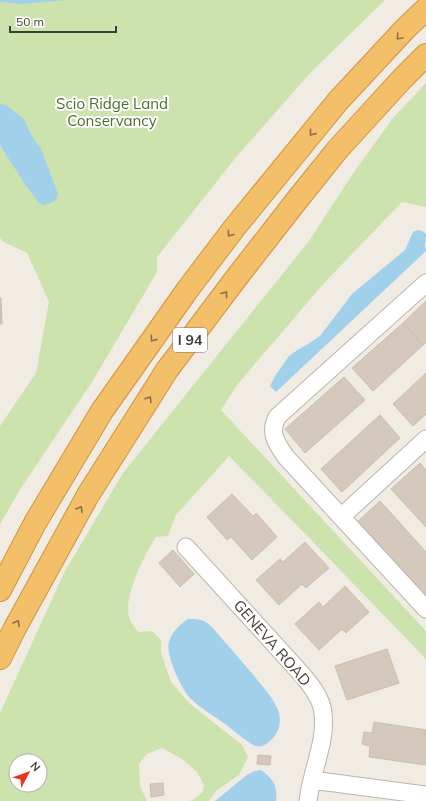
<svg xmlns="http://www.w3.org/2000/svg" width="426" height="801" viewBox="0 0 426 801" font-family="Mulish,sans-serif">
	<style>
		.green { fill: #cde3ad; fill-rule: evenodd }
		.water { fill: #a1d0ea }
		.building { fill: #d4c9bc; stroke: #cbbead }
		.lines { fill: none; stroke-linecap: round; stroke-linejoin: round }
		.minor-casing { stroke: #beb5a9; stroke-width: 19 }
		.motorway-casing { stroke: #d2933a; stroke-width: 24 }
		.minor { stroke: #fff; stroke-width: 17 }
		.motorway { stroke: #f4bf69; stroke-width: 22 }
		.oneway { stroke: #897049 }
		.labels { text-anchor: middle; stroke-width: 4; stroke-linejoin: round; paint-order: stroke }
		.shield { fill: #fff; stroke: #7a7670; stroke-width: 1 }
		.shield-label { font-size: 14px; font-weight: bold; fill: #413b33 }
		.park-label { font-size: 15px; fill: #486e2b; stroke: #fff }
		.street-label { font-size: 15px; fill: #413b33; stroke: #fff }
	</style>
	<rect width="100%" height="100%" fill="#f0ebe3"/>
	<path class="green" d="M 0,0 L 385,0 L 311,72 L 237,156 L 157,257 L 157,272 L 92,382 L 21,488 L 0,524 L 0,426 L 36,373 L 49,302 L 27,253 L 2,241 L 0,237 Z
		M 426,83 L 426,207 L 402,202 L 325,282 L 237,385 L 221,410 L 426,631 L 426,659 L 314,543 L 229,456 L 176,515 L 168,536 L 156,537 C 144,555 120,602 131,622 C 133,626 136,629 139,632 L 152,631 L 161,640 L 161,653 L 171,682 L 189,703 L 242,745 L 248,757 L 239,775 L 216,791 L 209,801 L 189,801 L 193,800 L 203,792 L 204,785 L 197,772 L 182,759 L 162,748 L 147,754 L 139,764 L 140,786 L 147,801 L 0,801 L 0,713 L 64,573 L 123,473 L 309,241 L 354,172 L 393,118 ZM 16,761 L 40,761 L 40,785 L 16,785 Z"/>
	<path class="water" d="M 0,0 L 67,0 L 22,4 L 0,2 Z
		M 0,104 L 6,105 L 24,119 L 32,136 L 41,149 L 58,194 L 56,200 L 50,203 L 44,205 L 40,204 L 26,186 L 0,145 Z
		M 417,230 L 422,231 L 426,234 L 425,246 L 426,251 L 276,392 L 270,386 L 275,376 L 289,356 L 299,349 L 308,344 L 320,336 L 352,294 L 405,250 L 413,232 Z
		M 188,619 C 195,619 200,619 206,622 C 212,626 218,634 223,640 C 234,652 244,664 255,677 C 262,686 271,695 276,706 C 282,716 281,728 274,737 C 269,742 264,748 256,746 C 251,745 234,731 229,727 C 216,717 201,709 190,698 C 181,689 165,653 169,642 C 171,633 180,624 188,619 Z
		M 261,770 C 273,779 278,785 276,801 L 215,801 L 247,775 L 255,771 Z"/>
	<path class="building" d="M 0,298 L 1,298 L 2,324 L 0,324 Z
		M 426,301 L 426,343 L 423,345 L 403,323 Z
		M 403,323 L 423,345 L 373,391 L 352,368 Z
		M 426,373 L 426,414 L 413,426 L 393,404 Z
		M 344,377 L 365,400 L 305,453 L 285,429 Z
		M 380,415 L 400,438 L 342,492 L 321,469 Z
		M 420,463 L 426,470 L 426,527 L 391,489 Z
		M 232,494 L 253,516 L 256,513 L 277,537 L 252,560 L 231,537 L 227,540 L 207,517 Z
		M 380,501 L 426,552 L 426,600 L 356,523 Z
		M 305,542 L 329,568 L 306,588 L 302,584 L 279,605 L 256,580 L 280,559 L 283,562 Z
		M 173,550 L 194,574 L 180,587 L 159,563 Z
		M 345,586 L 369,612 L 346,633 L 342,629 L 319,650 L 295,624 L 319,602 L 323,607 Z
		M 387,649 L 399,683 L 347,700 L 335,666 Z
		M 374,722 L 426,730 L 426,765 L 369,757 L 370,746 L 362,744 L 364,732 L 372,733 Z
		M 258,755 L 271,756 L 270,765 L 257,764 Z
		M 163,783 L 164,795 L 151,797 L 150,784 Z"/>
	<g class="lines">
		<g class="minor-casing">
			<path id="minor" d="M 426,283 L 277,417 C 269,433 276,443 286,457 L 426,609
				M 341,517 L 426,439
				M 186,547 L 297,669 C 307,680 322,697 323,713 C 326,736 317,758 312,780 C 310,787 309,794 308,801
				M 312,780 L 426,795"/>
		</g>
		<g class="motorway-casing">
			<path id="motorway" d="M 0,590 L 35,523 L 102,411 L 188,289 L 235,227 L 338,101 L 405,29 L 426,9
				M 0,658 L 15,628 L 88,495 L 167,370 L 237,277 L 297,200 L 338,149 L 402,79 L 426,55"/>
		</g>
		<use href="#minor" class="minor"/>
		<use href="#motorway" class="motorway"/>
	</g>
	<defs><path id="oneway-chevron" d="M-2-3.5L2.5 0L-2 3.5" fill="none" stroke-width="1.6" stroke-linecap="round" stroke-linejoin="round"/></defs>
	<g class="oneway">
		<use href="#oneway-chevron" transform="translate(399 37) rotate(133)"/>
		<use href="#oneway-chevron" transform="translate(312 133) rotate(129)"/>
		<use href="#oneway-chevron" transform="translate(230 234) rotate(127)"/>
		<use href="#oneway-chevron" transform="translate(225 294) rotate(-53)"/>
		<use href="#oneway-chevron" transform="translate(153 339) rotate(125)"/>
		<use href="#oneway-chevron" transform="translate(149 399) rotate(-58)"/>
		<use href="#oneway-chevron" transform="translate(80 509) rotate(-61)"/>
		<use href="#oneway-chevron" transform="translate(17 623) rotate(-61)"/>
	</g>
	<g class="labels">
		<rect class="shield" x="173" y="328" width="34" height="24" rx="3"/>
		<g class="shield-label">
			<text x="190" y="345">I 94</text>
		</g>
		<g class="park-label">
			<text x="112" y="109">Scio Ridge Land<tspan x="112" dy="17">Conservancy</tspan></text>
		</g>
		<g class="street-label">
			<text transform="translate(272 643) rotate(49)" y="5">GENEVA ROAD</text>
		</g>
	</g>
	<g transform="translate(28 773) rotate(49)"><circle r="19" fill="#ffffff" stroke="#b3b1ad"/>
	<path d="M0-3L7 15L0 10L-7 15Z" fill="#ec321e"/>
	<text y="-6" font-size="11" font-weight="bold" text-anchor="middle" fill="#413b33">N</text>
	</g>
	<path d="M10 26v6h106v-6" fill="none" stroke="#413b33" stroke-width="2"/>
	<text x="16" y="26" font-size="12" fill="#413b33" stroke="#ffffff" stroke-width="3" paint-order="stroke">50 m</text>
</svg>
